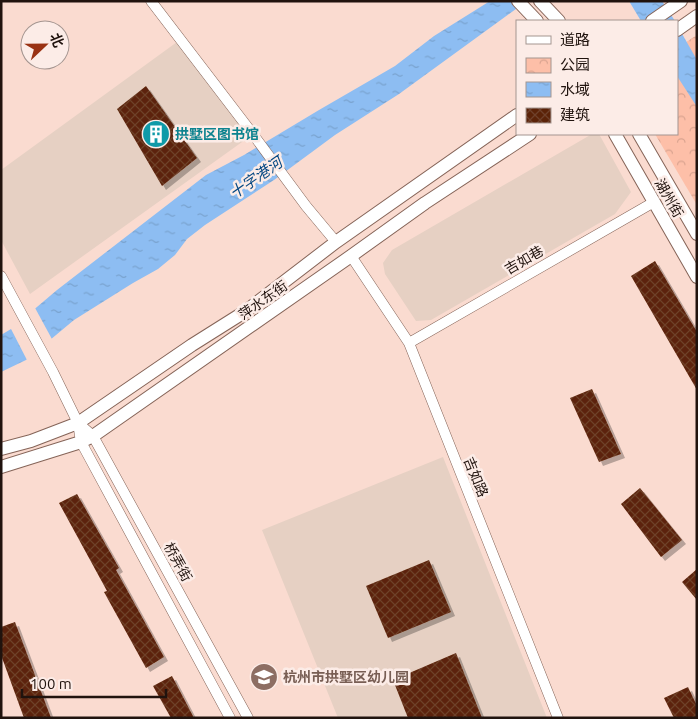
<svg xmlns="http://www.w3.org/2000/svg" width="698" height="719" viewBox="0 0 698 719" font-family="Ubuntu,'Noto Sans SC',sans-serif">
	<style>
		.commercial { fill: #e6d0c3 }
		.park { fill: url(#park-crowns) }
		.water { fill: url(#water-ripples) }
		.pier { fill: #fadbd0 }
		.building { fill: url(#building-cross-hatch); filter: url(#shadow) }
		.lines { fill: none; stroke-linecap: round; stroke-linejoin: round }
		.minor-casing { stroke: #856458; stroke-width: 11 }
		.major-casing { stroke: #856458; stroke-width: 14 }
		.minor { stroke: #fff; stroke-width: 10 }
		.major { stroke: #fff; stroke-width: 12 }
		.labels { text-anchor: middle; stroke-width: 5; stroke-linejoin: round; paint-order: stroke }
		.culture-label { font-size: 14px; font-weight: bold; fill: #0d838f; stroke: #fcece7; text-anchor: start }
		.street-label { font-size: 14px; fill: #20130e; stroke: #fcece7 }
		.education-label { font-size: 14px; font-weight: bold; fill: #785e54; stroke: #fcece7; text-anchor: start }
		.water-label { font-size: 15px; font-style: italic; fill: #054883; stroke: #fcece7 }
	</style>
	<defs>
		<pattern id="park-crowns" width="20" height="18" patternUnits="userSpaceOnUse" patternTransform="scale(1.25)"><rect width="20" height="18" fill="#fdbfa8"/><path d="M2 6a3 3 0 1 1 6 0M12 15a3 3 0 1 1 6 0" fill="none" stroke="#d9a38f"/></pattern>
		<pattern id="water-ripples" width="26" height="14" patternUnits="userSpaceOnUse" patternTransform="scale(1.25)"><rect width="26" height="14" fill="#8dbdf2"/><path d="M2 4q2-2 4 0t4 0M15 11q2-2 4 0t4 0" fill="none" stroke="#79a2ce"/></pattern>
		<pattern id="building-cross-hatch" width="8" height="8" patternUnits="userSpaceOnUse" patternTransform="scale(1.25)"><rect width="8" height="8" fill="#5b2208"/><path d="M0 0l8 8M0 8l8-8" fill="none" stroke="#6e402b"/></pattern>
		<filter id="shadow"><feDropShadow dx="4" dy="4" stdDeviation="0" flood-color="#0004"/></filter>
	</defs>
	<rect width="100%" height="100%" fill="#fadbd0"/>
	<path class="commercial" d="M 177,42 L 249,137 L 30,294 L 1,240 L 1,170 Z
		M 592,134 L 599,134 L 631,192 L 615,214 L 431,320 L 416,321 L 385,274 L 383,263 L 392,250 Z
		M 443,457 L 547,718 L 338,718 L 262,530 Z"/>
	<path class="park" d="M 697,35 L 697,205 L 655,134 L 677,134 L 677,48 Z"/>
	<path class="water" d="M 490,1 L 527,1 L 399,94 L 335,135 L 274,180 L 205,225 L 187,239 L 175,255 L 158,269 L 133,283 L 74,320 L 26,360 L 1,372 L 1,335 L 11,329 L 57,290 L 206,175 L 244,155 L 319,110 L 395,66 L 434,36 Z
		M 629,1 L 662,1 L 675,21 L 641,21 Z
		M 677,25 L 697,60 L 697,107 L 677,76 Z"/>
	<path class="pier" d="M 34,306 L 53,341 L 28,362 L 10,327 Z"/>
	<path class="building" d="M 146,86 L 197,158 L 162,186 L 117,109 Z
		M 655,261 L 697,332 L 697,390 L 631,276 Z
		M 592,389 L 621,454 L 599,462 L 570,398 Z
		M 640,488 L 682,540 L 661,557 L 621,504 Z
		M 77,494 L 119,568 L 116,570 L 164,657 L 146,668 L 104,592 L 107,591 L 59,503 Z
		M 429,560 L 451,612 L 388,638 L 366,586 Z
		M 697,569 L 697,600 L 682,582 Z
		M 15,622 L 51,718 L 24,718 L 1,655 L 1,627 Z
		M 456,653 L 482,718 L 408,718 L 393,680 Z
		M 172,676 L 194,718 L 171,718 L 153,686 Z
		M 688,687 L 697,706 L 697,718 L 674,718 L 664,698 Z"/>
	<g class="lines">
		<g class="minor-casing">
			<path id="minor" d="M 151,1 L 255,137 L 306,206 L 336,242
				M 351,256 L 409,343 L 558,718
				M 1,276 L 53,372 L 78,423 L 81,442 L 230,718
				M 409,343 L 654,202
				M 78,423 L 93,436 L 248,718"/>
		</g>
		<g class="major-casing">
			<path id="major" d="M 518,1 L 537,21
				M 540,1 L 559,21
				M 652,21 L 681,1
				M 677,30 L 697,16
				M 615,134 L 697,277
				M 639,134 L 697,234
				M 1,449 L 31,441 L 78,423 L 192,345 L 246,311 L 336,242 L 517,115
				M 1,467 L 81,442 L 93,436 L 351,256 L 425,203 L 530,134"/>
		</g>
		<use href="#minor" class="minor"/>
		<use href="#major" class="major"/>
	</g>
	<defs>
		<g id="building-disc" transform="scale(1.4375)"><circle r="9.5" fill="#0f9aa8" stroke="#fcece7"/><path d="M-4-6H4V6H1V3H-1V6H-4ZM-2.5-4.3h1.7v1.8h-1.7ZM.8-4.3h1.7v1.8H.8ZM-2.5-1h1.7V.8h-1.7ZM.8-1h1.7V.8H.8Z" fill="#fff"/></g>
		<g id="school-disc" transform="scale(1.4375)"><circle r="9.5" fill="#8d6e63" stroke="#fcece7"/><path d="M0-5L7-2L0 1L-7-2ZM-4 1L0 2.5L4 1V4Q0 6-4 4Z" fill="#fff"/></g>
	</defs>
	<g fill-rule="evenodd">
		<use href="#building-disc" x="156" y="134"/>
		<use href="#school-disc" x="264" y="677"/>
	</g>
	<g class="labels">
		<g class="culture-label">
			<text x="175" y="139">拱墅区图书馆</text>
		</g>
		<g class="street-label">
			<text transform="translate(669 198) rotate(60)" y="5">湖州街</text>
			<text transform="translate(524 260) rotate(-30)" y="5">吉如巷</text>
			<text transform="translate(263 300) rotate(-35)" y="5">萍水东街</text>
			<text transform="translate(476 477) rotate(68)" y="5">吉如路</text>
			<text transform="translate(178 562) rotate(61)" y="5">桥弄街</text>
		</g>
		<g class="education-label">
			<text x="283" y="682">杭州市拱墅区幼儿园</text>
		</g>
		<g class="water-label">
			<text transform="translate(256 178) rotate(-35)" y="5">十字港河</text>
		</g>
	</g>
	<rect width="698" height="719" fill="none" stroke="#20130e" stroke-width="5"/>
	<rect x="516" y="20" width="162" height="115" fill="#fcece7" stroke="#a49590"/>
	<rect x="526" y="36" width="25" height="8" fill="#ffffff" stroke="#a49590"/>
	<text x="560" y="45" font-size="15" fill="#20130e">道路</text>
	<rect x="526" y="58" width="25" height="15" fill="url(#park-crowns)" stroke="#a49590"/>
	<text x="560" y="70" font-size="15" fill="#20130e">公园</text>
	<rect x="526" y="82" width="25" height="15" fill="url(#water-ripples)" stroke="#a49590"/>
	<text x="560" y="95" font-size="15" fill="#20130e">水域</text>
	<rect x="526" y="108" width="25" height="15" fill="url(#building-cross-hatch)" stroke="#a49590"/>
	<text x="560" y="120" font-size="15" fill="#20130e">建筑</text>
	<g transform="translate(45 45) rotate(68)"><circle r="24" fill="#fcece7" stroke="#a49590"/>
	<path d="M0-4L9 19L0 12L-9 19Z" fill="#9a3213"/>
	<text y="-8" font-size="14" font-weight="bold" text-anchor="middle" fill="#20130e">北</text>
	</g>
	<path d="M22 689v8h144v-8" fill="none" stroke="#20130e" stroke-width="2.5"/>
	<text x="30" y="689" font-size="15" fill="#20130e" stroke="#fcece7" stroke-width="4" paint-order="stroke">100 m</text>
</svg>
